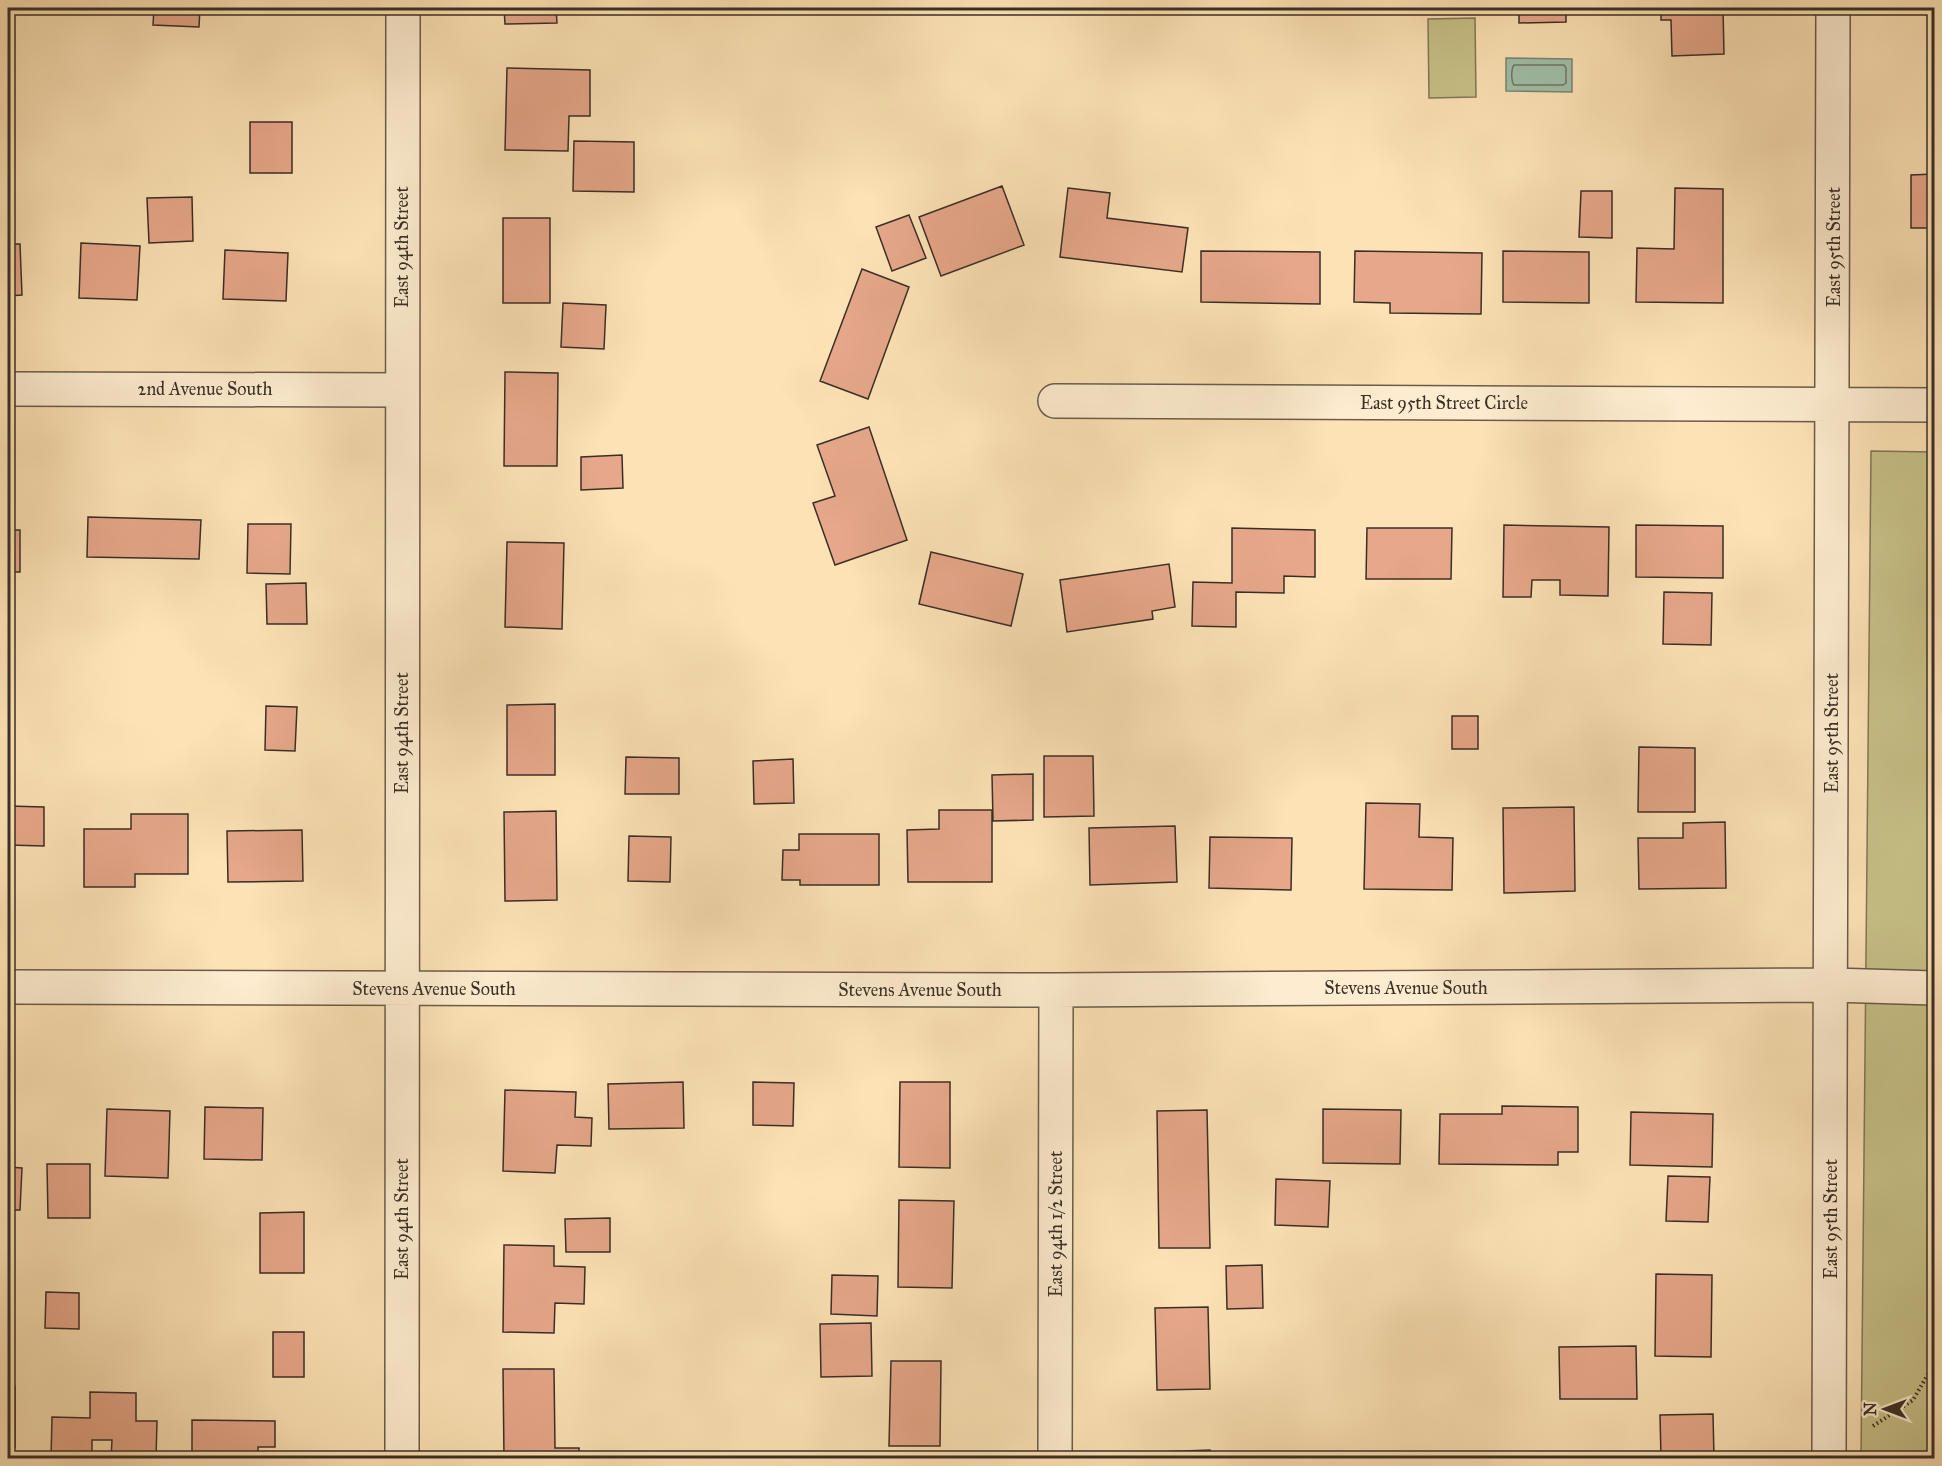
<svg xmlns="http://www.w3.org/2000/svg" width="1942" height="1466" viewBox="0 0 1942 1466" font-family="'IM FELL Great Primer',serif">
	<style>
		.green { fill: #c7c188; stroke: #807857; stroke-width: 1.5 }
		.water { fill: #a0bfa8; stroke: #778574; stroke-width: 1.5 }
		.lines { fill: none; stroke-linecap: round; stroke-linejoin: round }
		.shore { stroke: #6d7767; stroke-width: 1.5 }
		.building { fill: #e6a78a; stroke: #3a2f26; stroke-width: 1.5 }
		.minor-casing { stroke: #6a5c4a; stroke-width: 36 }
		.path { stroke: #3a2f26; stroke-width: 4; stroke-dasharray: 1.5 3; stroke-linecap: butt }
		.minor { stroke: #fdeccf; stroke-width: 33 }
		.labels { text-anchor: middle; stroke-width: 4.5; stroke-linejoin: round; paint-order: stroke }
		.street-label { font-size: 18px; fill: #3a2f26; stroke: #fdeccf }
	</style>
	<rect width="100%" height="100%" fill="#fce2b5"/>
	<filter id="stains"><feTurbulence type="fractalNoise" baseFrequency=".00333" numOctaves="4"/><feColorMatrix values="0 0 0 0 .2 0 0 0 0 .09 0 0 0 0 .02 0 0 0 .5 -.17"/></filter>
	<radialGradient id="worn" r=".72"><stop offset=".6" stop-color="#630" stop-opacity="0"/><stop offset="1" stop-color="#630" stop-opacity=".3"/></radialGradient>
	<path class="green" d="M 1475,18 L 1476,97 L 1429,98 L 1428,19 Z
		M 1871,451 L 1934,452 L 1934,1458 L 1861,1458 Z"/>
	<path class="water" d="M 1506,58 L 1572,59 L 1572,92 L 1506,91 Z"/>
	<g class="lines">
		<path class="shore" d="M 1514,65 L 1564,65 L 1566,68 L 1566,83 L 1563,85 L 1514,85 C 1511,81 1511,69 1514,65 Z"/>
	</g>
	<path class="building" d="M 154,8 L 200,8 L 199,27 L 153,25 Z
		M 504,8 L 556,8 L 557,23 L 505,24 Z
		M 1206,8 L 1244,8 L 1244,14 L 1206,14 Z
		M 1519,8 L 1566,8 L 1566,22 L 1519,23 Z
		M 1661,8 L 1723,8 L 1724,54 L 1672,56 L 1671,20 L 1661,20 Z
		M 1910,8 L 1934,8 L 1934,42 L 1928,42 L 1928,14 L 1910,14 Z
		M 507,68 L 590,70 L 590,116 L 569,116 L 568,151 L 505,150 Z
		M 250,122 L 292,122 L 292,173 L 250,173 Z
		M 574,141 L 634,142 L 634,192 L 573,191 Z
		M 1934,174 L 1934,307 L 1929,307 L 1928,228 L 1911,228 L 1911,175 Z
		M 1002,186 L 1024,245 L 941,276 L 919,217 Z
		M 1068,188 L 1110,193 L 1107,218 L 1188,228 L 1182,272 L 1060,257 Z
		M 1675,188 L 1723,189 L 1723,303 L 1636,302 L 1637,248 L 1674,249 Z
		M 1581,191 L 1612,191 L 1612,238 L 1579,237 Z
		M 192,197 L 193,241 L 149,243 L 147,198 Z
		M 909,215 L 926,258 L 892,271 L 876,227 Z
		M 503,218 L 550,218 L 550,303 L 503,303 Z
		M 81,243 L 140,246 L 137,300 L 79,298 Z
		M 8,244 L 20,244 L 22,295 L 8,296 Z
		M 225,250 L 288,253 L 286,301 L 223,299 Z
		M 1201,251 L 1320,252 L 1320,304 L 1201,302 Z
		M 1355,251 L 1482,253 L 1481,314 L 1390,313 L 1390,303 L 1354,302 Z
		M 1503,251 L 1589,252 L 1589,303 L 1503,302 Z
		M 862,269 L 909,287 L 868,399 L 820,381 Z
		M 563,303 L 606,305 L 604,349 L 561,347 Z
		M 505,372 L 558,373 L 557,466 L 504,466 Z
		M 869,427 L 907,540 L 835,565 L 813,503 L 835,496 L 817,445 Z
		M 622,455 L 623,488 L 581,490 L 581,457 Z
		M 88,517 L 201,520 L 199,559 L 87,557 Z
		M 248,524 L 291,524 L 290,574 L 247,573 Z
		M 1504,525 L 1609,527 L 1608,596 L 1560,595 L 1560,580 L 1532,580 L 1531,597 L 1503,597 Z
		M 1636,525 L 1723,526 L 1723,578 L 1636,577 Z
		M 1232,528 L 1315,530 L 1315,577 L 1284,576 L 1284,593 L 1236,592 L 1236,627 L 1192,626 L 1193,582 L 1232,583 Z
		M 1367,528 L 1452,528 L 1451,579 L 1366,579 Z
		M 8,530 L 20,530 L 20,572 L 8,572 Z
		M 507,542 L 564,543 L 562,629 L 505,627 Z
		M 931,552 L 1023,574 L 1011,626 L 919,604 Z
		M 1169,564 L 1175,607 L 1152,611 L 1153,619 L 1067,632 L 1060,580 Z
		M 306,583 L 307,624 L 267,624 L 266,584 Z
		M 1664,592 L 1712,593 L 1711,645 L 1663,644 Z
		M 555,704 L 555,775 L 507,775 L 507,705 Z
		M 266,706 L 297,707 L 295,751 L 265,750 Z
		M 1452,716 L 1478,716 L 1478,749 L 1452,749 Z
		M 1639,747 L 1695,748 L 1695,812 L 1638,812 Z
		M 1044,756 L 1093,756 L 1094,816 L 1044,817 Z
		M 626,757 L 679,758 L 679,794 L 625,794 Z
		M 793,759 L 794,803 L 754,804 L 753,761 Z
		M 1033,774 L 1033,820 L 993,821 L 992,775 Z
		M 1366,803 L 1420,804 L 1419,837 L 1453,838 L 1452,890 L 1364,889 Z
		M 8,806 L 44,807 L 44,846 L 8,845 Z
		M 1574,807 L 1575,891 L 1504,893 L 1503,808 Z
		M 939,810 L 992,810 L 992,882 L 908,882 L 907,830 L 939,829 Z
		M 556,811 L 557,900 L 505,901 L 504,812 Z
		M 131,814 L 188,814 L 188,874 L 135,874 L 135,887 L 84,887 L 84,829 L 131,829 Z
		M 1725,822 L 1726,888 L 1639,889 L 1638,838 L 1683,838 L 1683,823 Z
		M 1175,826 L 1177,882 L 1090,885 L 1089,828 Z
		M 302,830 L 303,881 L 228,882 L 227,831 Z
		M 799,834 L 879,834 L 879,885 L 800,885 L 800,880 L 782,880 L 783,850 L 799,850 Z
		M 629,836 L 671,837 L 670,882 L 628,881 Z
		M 1210,837 L 1292,838 L 1291,890 L 1209,888 Z
		M 683,1082 L 684,1128 L 609,1129 L 608,1084 Z
		M 753,1082 L 794,1083 L 793,1126 L 753,1125 Z
		M 900,1082 L 950,1082 L 950,1168 L 899,1167 Z
		M 505,1090 L 576,1092 L 575,1117 L 592,1118 L 591,1146 L 557,1145 L 555,1173 L 503,1171 Z
		M 1502,1106 L 1578,1107 L 1578,1152 L 1558,1152 L 1558,1165 L 1439,1164 L 1440,1114 L 1502,1114 Z
		M 205,1107 L 263,1108 L 262,1160 L 204,1159 Z
		M 107,1109 L 170,1111 L 168,1178 L 105,1176 Z
		M 1323,1109 L 1401,1110 L 1400,1164 L 1323,1163 Z
		M 1207,1110 L 1210,1248 L 1159,1248 L 1157,1111 Z
		M 1631,1112 L 1713,1114 L 1712,1167 L 1630,1165 Z
		M 47,1164 L 90,1164 L 90,1218 L 48,1218 Z
		M 8,1167 L 22,1168 L 20,1210 L 8,1210 Z
		M 1668,1176 L 1710,1177 L 1708,1222 L 1666,1221 Z
		M 1276,1179 L 1330,1181 L 1328,1227 L 1275,1225 Z
		M 899,1200 L 954,1201 L 952,1288 L 898,1287 Z
		M 304,1212 L 304,1273 L 260,1273 L 260,1213 Z
		M 610,1218 L 610,1252 L 566,1252 L 565,1219 Z
		M 504,1245 L 554,1246 L 554,1266 L 585,1267 L 584,1304 L 555,1303 L 554,1333 L 503,1332 Z
		M 1262,1265 L 1263,1308 L 1227,1309 L 1226,1266 Z
		M 1656,1274 L 1712,1275 L 1711,1357 L 1655,1356 Z
		M 832,1275 L 878,1276 L 877,1316 L 831,1314 Z
		M 46,1292 L 79,1293 L 79,1329 L 45,1328 Z
		M 1208,1307 L 1210,1389 L 1157,1390 L 1155,1308 Z
		M 871,1323 L 872,1376 L 821,1377 L 820,1324 Z
		M 273,1332 L 304,1332 L 304,1377 L 273,1377 Z
		M 1636,1346 L 1637,1399 L 1560,1399 L 1559,1347 Z
		M 891,1361 L 941,1361 L 940,1446 L 889,1446 Z
		M 503,1369 L 554,1369 L 555,1448 L 579,1448 L 579,1458 L 504,1458 Z
		M 8,1386 L 15,1386 L 15,1447 L 8,1447 Z
		M 90,1392 L 136,1393 L 136,1421 L 157,1421 L 156,1458 L 111,1458 L 112,1440 L 92,1440 L 92,1458 L 51,1458 L 52,1417 L 90,1418 Z
		M 1713,1414 L 1714,1458 L 1661,1458 L 1660,1415 Z
		M 192,1420 L 275,1421 L 275,1447 L 258,1447 L 258,1458 L 192,1458 Z
		M 1210,1450 L 1210,1458 L 1156,1458 L 1156,1452 Z"/>
	<g class="lines">
		<g class="minor-casing">
			<path id="minor" d="M 8,389 L 402,390
				M 1055,401 L 1934,405
				M 8,987 L 1056,990 L 1832,985 L 1934,988
				M 402,1458 L 403,8
				M 1055,1458 L 1056,990
				M 1829,1458 L 1833,8"/>
		</g>
		<path class="path" d="M 1873,1426 L 1913,1400 L 1934,1364"/>
		<use href="#minor" class="minor"/>
	</g>
	<g class="labels">
		<g class="street-label">
			<text transform="translate(402 247) rotate(-90)" y="6">East 94th Street</text>
			<text transform="translate(1834 247) rotate(-90)" y="6">East 95th Street</text>
			<text x="205" y="395">2nd Avenue South</text>
			<text x="1444" y="409">East 95th Street Circle</text>
			<text transform="translate(402 733) rotate(-90)" y="6">East 94th Street</text>
			<text transform="translate(1832 733) rotate(-90)" y="6">East 95th Street</text>
			<text x="1406" y="994">Stevens Avenue South</text>
			<text x="434" y="995">Stevens Avenue South</text>
			<text x="920" y="996">Stevens Avenue South</text>
			<text transform="translate(402 1219) rotate(-90)" y="6">East 94th Street</text>
			<text transform="translate(1831 1219) rotate(-90)" y="6">East 95th Street</text>
			<text transform="translate(1056 1224) rotate(-90)" y="6">East 94th 1/2 Street</text>
		</g>
	</g>
	<rect width="1942" height="1466" fill="none" stroke="#fce2b5" stroke-width="30"/>
	<rect x="9" y="9" width="1924" height="1448" fill="none" stroke="#3a2f26" stroke-width="3"/>
	<rect x="15" y="15" width="1912" height="1436" fill="none" stroke="#3a2f26" stroke-width="1.5"/>
	<g transform="translate(1885 1409) rotate(270)" stroke="#fdeccf" stroke-width="4.5" paint-order="stroke">
	<path d="M0-4.5L10 22L0 15L-10 22Z" fill="#3a2f26"/>
	<text y="-9" font-size="16" font-weight="bold" text-anchor="middle" fill="#3a2f26">N</text>
	</g>
	<rect width="100%" height="100%" filter="url(#stains)"/>
	<rect width="100%" height="100%" fill="url(#worn)"/>
</svg>
